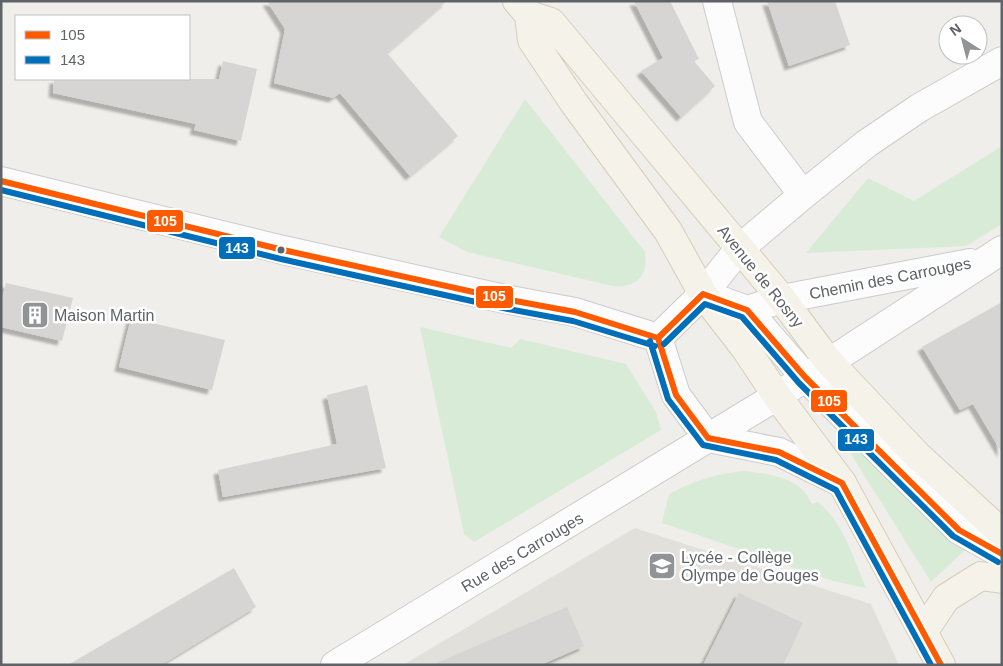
<svg xmlns="http://www.w3.org/2000/svg" width="1003" height="666" viewBox="0 0 1003 666" font-family="Arial,sans-serif">
	<style>
		.education { fill: #e2e0da }
		.green { fill: #d8ebd6 }
		.building { fill: #d6d5d3; filter: url(#shadow) }
		.lines { fill: none; stroke-linecap: round; stroke-linejoin: round }
		.minor-casing { stroke: #cbcccc; stroke-width: 30 }
		.major-casing { stroke: #d7ceb8; stroke-width: 30 }
		.minor { stroke: #fdfcfc; stroke-width: 28 }
		.major { stroke: #f4f2e9; stroke-width: 28 }
		.bus-1-casing { stroke: #fff; stroke-width: 10 }
		.bus-2-casing { stroke: #fff; stroke-width: 10 }
		.bus-1 { stroke: #ff5a00; stroke-width: 6 }
		.bus-2 { stroke: #006eb8; stroke-width: 6 }
		.bus-dot { fill: #5f6368; stroke: #fff; stroke-width: 2 }
		.labels { text-anchor: middle; stroke-width: 5; stroke-linejoin: round; paint-order: stroke }
		.street-label { font-size: 16px; fill: #5f6368; stroke: #fff }
		.poi-label { font-size: 16px; fill: #5f6368; stroke: #fff; text-anchor: start }
		.line-badge { stroke: #fff; stroke-width: 2 }
		.badge-label { font-size: 14px; text-anchor: middle; font-weight: bold; fill: #fff }
	</style>
	<defs>
		<filter id="shadow"><feDropShadow dx="-4.5" dy="4.5" stdDeviation="1" flood-color="#0004"/></filter>
	</defs>
	<rect width="100%" height="100%" fill="#efeeea"/>
	<path class="education" d="M 635,528 L 871,604 L 899,665 L 403,665 Z"/>
	<path class="green" d="M 525,99 L 645,252 C 649,276 636,288 613,286 L 467,252 L 439,237 Z
		M 1002,146 L 1002,224 L 966,246 L 806,253 L 868,178 L 914,201 Z
		M 420,327 L 511,348 L 520,339 L 626,364 L 656,412 L 661,430 L 474,542 L 464,534 Z
		M 814,395 L 969,546 L 931,582 Z
		M 743,471 C 767,473 803,478 812,504 L 818,502 C 844,524 853,557 866,588 L 833,581 L 662,523 L 669,494 C 693,481 715,474 743,471 Z"/>
	<path class="building" d="M 267,1 L 447,1 L 387,53 L 458,136 L 410,176 L 340,93 L 333,98 L 274,83 L 285,29 Z
		M 634,1 L 670,1 L 699,59 L 694,61 L 715,86 L 681,117 L 641,71 L 663,58 Z
		M 767,1 L 835,1 L 850,45 L 789,66 Z
		M 223,61 L 257,69 L 241,141 L 194,130 L 196,124 L 53,93 L 54,79 L 219,79 Z
		M 6,283 L 73,298 L 62,341 L 1,327 L 1,302 Z
		M 1002,302 L 1002,453 L 973,404 L 960,410 L 922,347 Z
		M 131,318 L 225,340 L 212,390 L 119,367 Z
		M 367,385 L 386,468 L 223,497 L 218,470 L 337,444 L 327,395 Z
		M 234,568 L 256,607 L 161,665 L 68,665 Z
		M 739,593 L 803,623 L 783,665 L 703,665 Z
		M 567,607 L 584,646 L 541,665 L 432,665 Z"/>
	<g class="lines">
		<g class="minor-casing">
			<path id="minor" d="M 1,181 L 283,250 L 510,300 L 575,312 L 658,338
				M 803,195 L 866,144 L 919,108 L 1002,61
				M 703,294 L 739,249 L 803,195 L 748,122 L 717,1
				M 746,327 L 747,310 L 782,299 L 970,263
				M 658,338 L 703,294 L 747,310 L 805,377 L 959,530 L 1002,554
				M 658,338 L 676,395 L 708,438 L 779,452 L 842,483
				M 335,665 L 777,396 L 1002,250"/>
		</g>
		<g class="major-casing">
			<path id="major" d="M 517,1 L 529,15 L 532,40 L 574,103 L 668,231 L 703,294 L 745,348 L 777,396 L 842,483 L 941,665
				M 529,15 L 551,22 L 782,299 L 828,361 L 917,455 L 1002,533
				M 924,631 L 946,598 L 981,576 L 1002,579"/>
		</g>
		<use href="#minor" class="minor"/>
		<use href="#major" class="major"/>
		<g class="bus-1-casing">
			<path id="bus-1" d="M 1,181 L 283,250 L 510,300 L 575,312 L 658,338
				M 658,338 L 703,294 L 747,310 L 805,377 L 959,530 L 1002,554
				M 658,338 L 676,395 L 708,438 L 779,452 L 842,483 L 941,665"/>
		</g>
		<g class="bus-2-casing">
			<path id="bus-2" d="M 1,190 L 281,259 L 508,309 L 573,321 L 655,346
				M 650,341 L 668,399 L 703,445 L 776,460 L 836,490 L 931,665
				M 664,344 L 705,304 L 742,317 L 799,383 L 953,536 L 998,562"/>
		</g>
		<use href="#bus-1" class="bus-1"/>
		<use href="#bus-2" class="bus-2"/>
	</g>
	<defs>
		<g id="building-square" transform="scale(1.4375)"><rect x="-9" y="-9" width="18" height="18" rx="4" fill="#919496" stroke="#fff"/><path d="M-4-6H4V6H1V3H-1V6H-4ZM-2.5-4.3h1.7v1.8h-1.7ZM.8-4.3h1.7v1.8H.8ZM-2.5-1h1.7V.8h-1.7ZM.8-1h1.7V.8H.8Z" fill="#fff"/></g>
		<g id="school-square" transform="scale(1.4375)"><rect x="-9" y="-9" width="18" height="18" rx="4" fill="#919496" stroke="#fff"/><path d="M0-5L7-2L0 1L-7-2ZM-4 1L0 2.5L4 1V4Q0 6-4 4Z" fill="#fff"/></g>
	</defs>
	<g fill-rule="evenodd">
		<use href="#building-square" x="35" y="315"/>
		<use href="#school-square" x="662" y="566"/>
	</g>
	<circle class="bus-dot" cx="281" cy="250" r="4.5"/>
	<g class="labels">
		<g class="street-label">
			<text transform="translate(761 276) rotate(51)" y="6">Avenue de Rosny</text>
			<text transform="translate(890 278) rotate(-11)" y="6">Chemin des Carrouges</text>
			<text transform="translate(522 552) rotate(-31)" y="6">Rue des Carrouges</text>
		</g>
		<g class="poi-label">
			<text x="54" y="321">Maison Martin</text>
			<text x="681" y="563">Lycée - Collège<tspan x="681" dy="18">Olympe de Gouges</tspan></text>
		</g>
	</g>
	<g class="line-badge">
		<rect x="146" y="209" width="38" height="24" rx="5" fill="#ff5a00"/>
		<rect x="218" y="236" width="38" height="24" rx="5" fill="#006eb8"/>
		<rect x="475" y="285" width="39" height="24" rx="5" fill="#ff5a00"/>
		<rect x="810" y="389" width="38" height="24" rx="5" fill="#ff5a00"/>
		<rect x="837" y="428" width="38" height="24" rx="5" fill="#006eb8"/>
	</g>
	<g class="badge-label">
		<text x="165" y="226">105</text>
		<text x="237" y="253">143</text>
		<text x="494" y="301">105</text>
		<text x="829" y="406">105</text>
		<text x="856" y="444">143</text>
	</g>
	<rect width="1003" height="666" fill="none" stroke="#5f6368" stroke-width="5"/>
	<rect x="15" y="15" width="175" height="65" fill="#ffffff" stroke="#bfc1c3"/>
	<rect x="25" y="31" width="25" height="8" fill="#ff5a00" stroke="#bfc1c3"/>
	<text x="60" y="40" font-size="15" fill="#5f6368">105</text>
	<rect x="25" y="56" width="25" height="8" fill="#006eb8" stroke="#bfc1c3"/>
	<text x="60" y="65" font-size="15" fill="#5f6368">143</text>
	<g transform="translate(963 40) rotate(324)"><circle r="24" fill="#ffffff" stroke="#bfc1c3"/>
	<path d="M0-4L9 19L0 12L-9 19Z" fill="#919496"/>
	<text y="-8" font-size="14" font-weight="bold" text-anchor="middle" fill="#5f6368">N</text>
	</g>
</svg>
